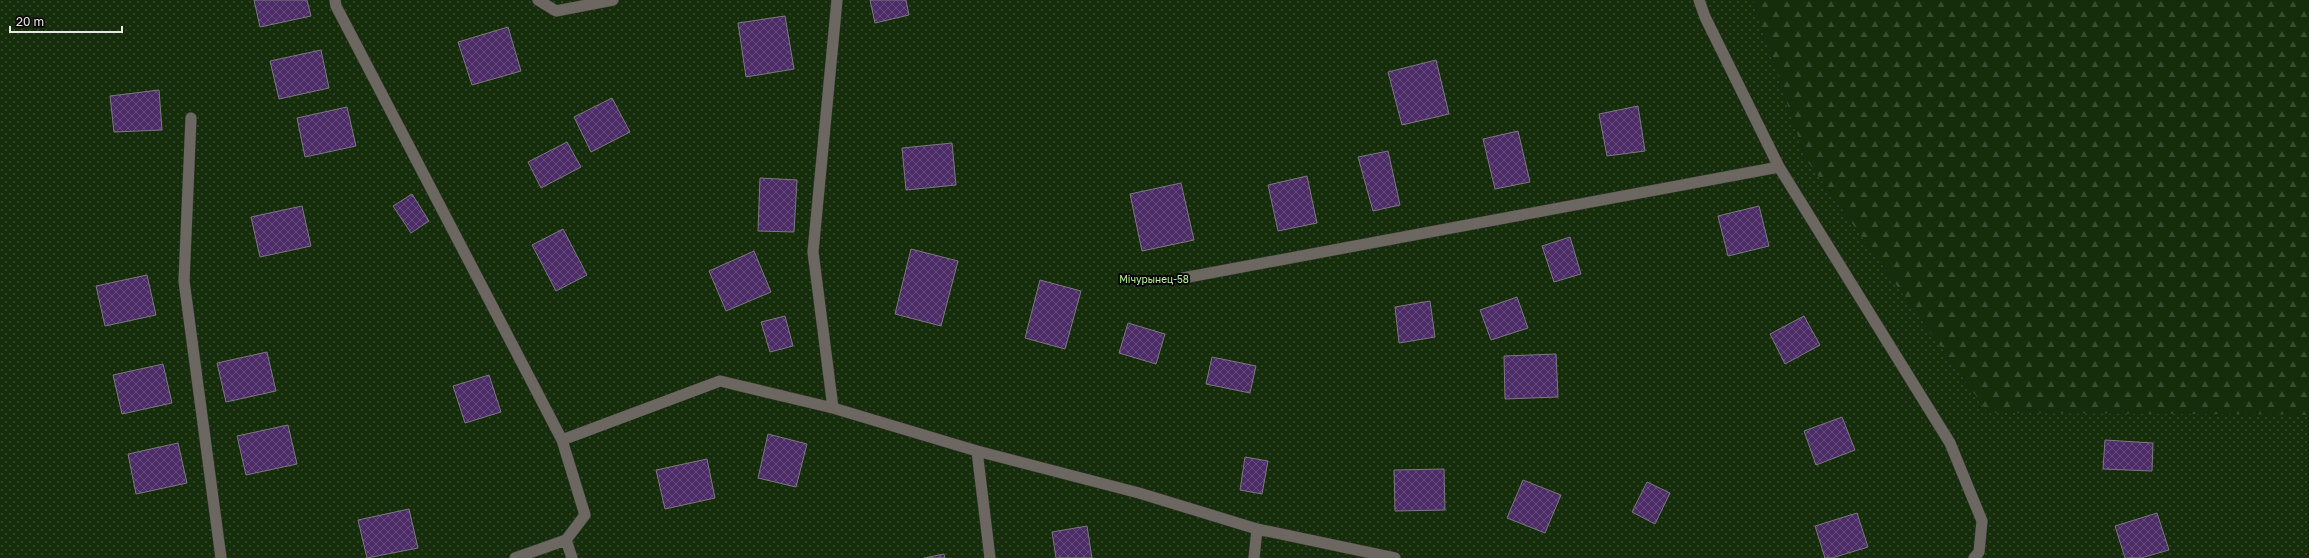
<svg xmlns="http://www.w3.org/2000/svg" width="2309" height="558" viewBox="0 0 2309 558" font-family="'Golos Text',sans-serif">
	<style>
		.forest { fill: url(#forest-firs) }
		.garden { fill: url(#garden-dots) }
		.building { fill: url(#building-cross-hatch); stroke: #7c787f }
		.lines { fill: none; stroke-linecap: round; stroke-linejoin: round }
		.service-casing { stroke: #3b3835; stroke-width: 12 }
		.service { stroke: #6c6761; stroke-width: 11 }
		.labels { text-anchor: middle; stroke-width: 4; stroke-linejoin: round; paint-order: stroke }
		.park-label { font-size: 10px; fill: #b6f59d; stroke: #080605 }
	</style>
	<defs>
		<pattern id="forest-firs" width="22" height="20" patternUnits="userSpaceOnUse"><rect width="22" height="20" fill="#152d0a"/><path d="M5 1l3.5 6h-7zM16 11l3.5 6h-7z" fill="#374b2e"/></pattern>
		<pattern id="garden-dots" width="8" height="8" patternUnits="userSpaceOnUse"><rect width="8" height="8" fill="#152d0a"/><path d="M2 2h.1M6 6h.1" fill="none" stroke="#374b2e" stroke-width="1.8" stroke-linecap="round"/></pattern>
		<pattern id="building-cross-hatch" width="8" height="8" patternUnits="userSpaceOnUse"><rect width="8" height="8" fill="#4c2c66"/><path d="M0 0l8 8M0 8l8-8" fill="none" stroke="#664b7c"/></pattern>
	</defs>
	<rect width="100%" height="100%" fill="#1f1b16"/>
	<path class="forest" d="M 1753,0 L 2309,0 L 2309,415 L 1988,413 L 1805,158 Z"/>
	<path class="garden" d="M 0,0 L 1753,0 L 1805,158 L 1988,413 L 2309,415 L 2309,558 L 0,558 Z"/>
	<path class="building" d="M 254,0 L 307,0 L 311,16 L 260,27 Z
		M 870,0 L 906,0 L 909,15 L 875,23 Z
		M 785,16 L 794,69 L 746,77 L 738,23 Z
		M 508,27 L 521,71 L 472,85 L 458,42 Z
		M 321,50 L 329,88 L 279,99 L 270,61 Z
		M 1436,60 L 1449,114 L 1402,125 L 1388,72 Z
		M 159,90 L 162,130 L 114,132 L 110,96 Z
		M 612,98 L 630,132 L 591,152 L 574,117 Z
		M 1638,106 L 1645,151 L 1607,156 L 1599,114 Z
		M 347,107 L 356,146 L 305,157 L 297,118 Z
		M 1518,131 L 1530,182 L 1495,189 L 1483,139 Z
		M 567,142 L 581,167 L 541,188 L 528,162 Z
		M 952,143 L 956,185 L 906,190 L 902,148 Z
		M 1388,151 L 1400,205 L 1373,211 L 1358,157 Z
		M 1307,176 L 1317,223 L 1278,231 L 1268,185 Z
		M 760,178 L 797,180 L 794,232 L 758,231 Z
		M 1181,183 L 1194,240 L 1142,251 L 1130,194 Z
		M 412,194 L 429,221 L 411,233 L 393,206 Z
		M 302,206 L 311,246 L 260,257 L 251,217 Z
		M 1759,206 L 1769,246 L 1728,256 L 1718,216 Z
		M 563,229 L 587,275 L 556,291 L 532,245 Z
		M 1570,237 L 1581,274 L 1554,282 L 1542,246 Z
		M 911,249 L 958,261 L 941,326 L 895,314 Z
		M 754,251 L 771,292 L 726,311 L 709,271 Z
		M 147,275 L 156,315 L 105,326 L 96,286 Z
		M 1040,280 L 1081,291 L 1065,349 L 1025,338 Z
		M 1517,297 L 1528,328 L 1491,340 L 1480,310 Z
		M 1430,301 L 1435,337 L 1399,343 L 1395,307 Z
		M 785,316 L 793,346 L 770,352 L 761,322 Z
		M 1804,316 L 1820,345 L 1785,364 L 1770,334 Z
		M 1128,323 L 1165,334 L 1156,364 L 1119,353 Z
		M 267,352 L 276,391 L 226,402 L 217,363 Z
		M 1556,354 L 1558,397 L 1505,399 L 1504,356 Z
		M 1212,357 L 1256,366 L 1250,393 L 1206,384 Z
		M 163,364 L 172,403 L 122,414 L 113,375 Z
		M 489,375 L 501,412 L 465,423 L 453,386 Z
		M 1842,417 L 1855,450 L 1816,465 L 1804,431 Z
		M 288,425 L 297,464 L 246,475 L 237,436 Z
		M 768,434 L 807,444 L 796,487 L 758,478 Z
		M 2105,440 L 2153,443 L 2152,471 L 2103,469 Z
		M 178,443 L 187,483 L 136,494 L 128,454 Z
		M 1245,457 L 1268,461 L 1262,494 L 1240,490 Z
		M 707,459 L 715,498 L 665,509 L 656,470 Z
		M 1444,469 L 1445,510 L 1395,511 L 1394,470 Z
		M 1523,480 L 1561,495 L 1545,533 L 1507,518 Z
		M 1647,482 L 1670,493 L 1655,524 L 1632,512 Z
		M 409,509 L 418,548 L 367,558 L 358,520 Z
		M 1857,513 L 1868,547 L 1832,558 L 1825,558 L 1815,526 Z
		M 2157,513 L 2169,550 L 2141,558 L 2125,558 L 2115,526 Z
		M 1087,526 L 1092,558 L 1056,558 L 1052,532 Z
		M 944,554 L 945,558 L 924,558 Z"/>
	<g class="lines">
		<g class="service-casing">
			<path id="service" d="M 335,0 L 336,6 L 562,440
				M 538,0 L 556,11 L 613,0
				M 837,0 L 813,252 L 833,408 L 977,451 L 1139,493 L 1257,529 L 1395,558
				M 1699,0 L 1705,17 L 1779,167
				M 191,118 L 184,281 L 221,558
				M 1183,278 L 1779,167 L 1950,443 L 1982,521 L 1979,552 L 1974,558
				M 977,451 L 990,558
				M 566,540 L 572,558
				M 515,558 L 566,540 L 585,515 L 562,440 L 720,381 L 833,408
				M 1254,558 L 1257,529"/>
		</g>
		<use href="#service" class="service"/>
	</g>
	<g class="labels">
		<g class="park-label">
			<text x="1154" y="283">Мічурынец-58</text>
		</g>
	</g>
	<path d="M10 26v6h112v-6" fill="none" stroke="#ece8e5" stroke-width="2"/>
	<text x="16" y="26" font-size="12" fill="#ece8e5" stroke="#080605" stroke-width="3" paint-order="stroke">20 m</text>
</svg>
